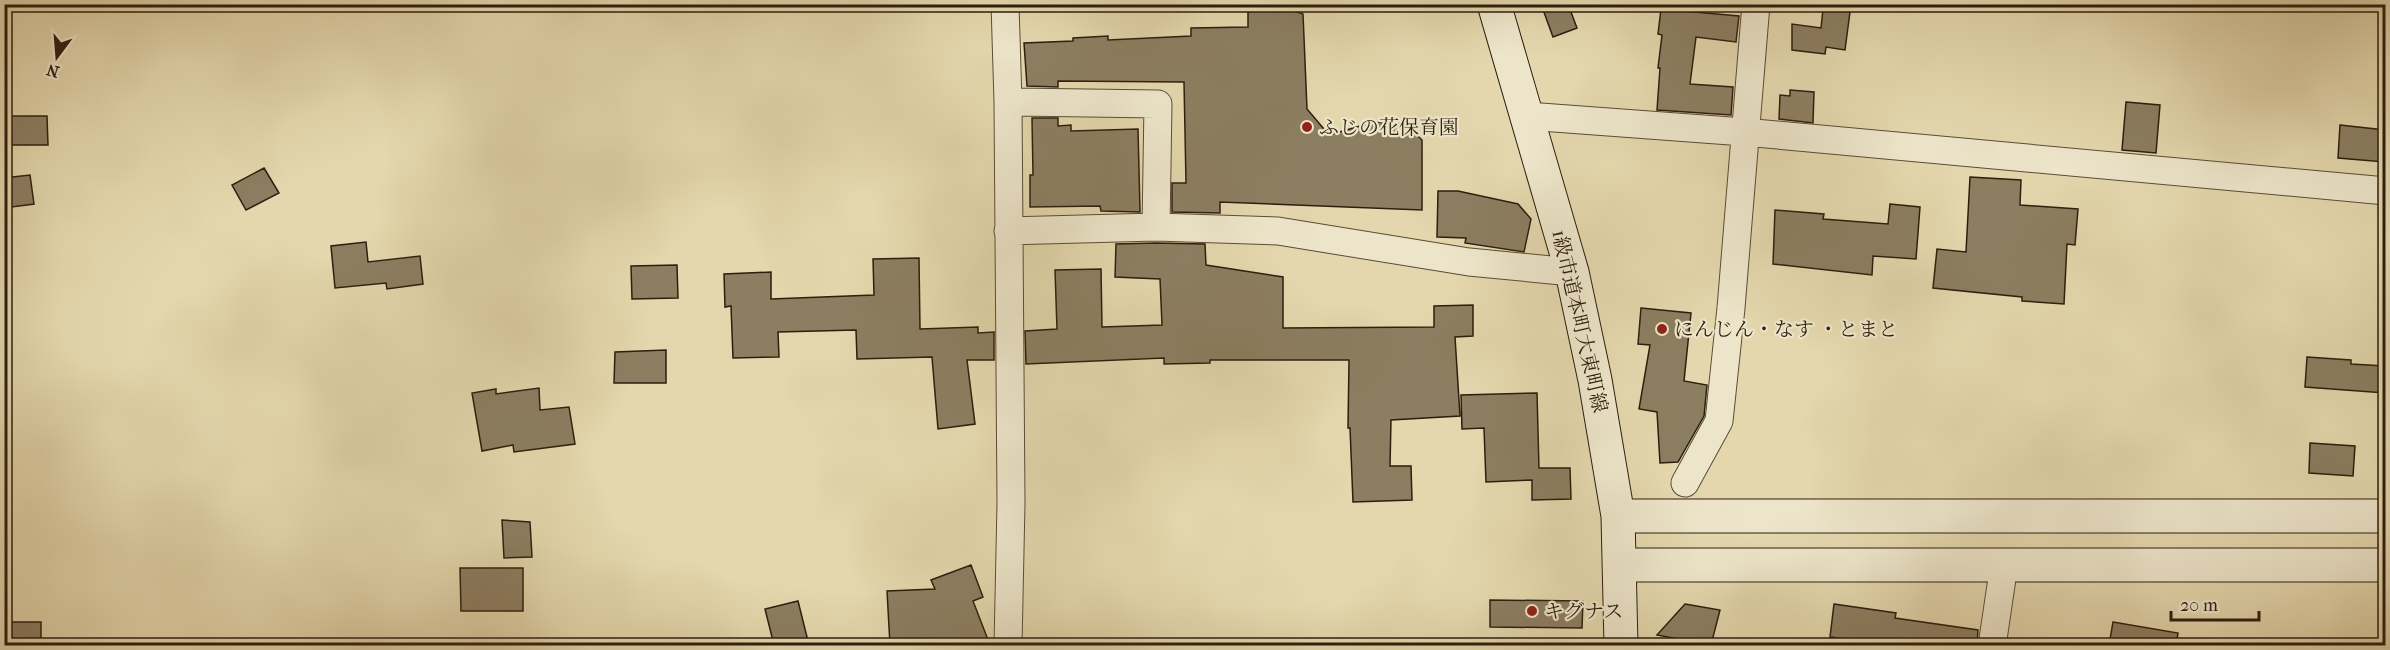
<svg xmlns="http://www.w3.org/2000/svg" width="2390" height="650" viewBox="0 0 2390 650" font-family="'IM FELL French Canon','Noto Serif JP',serif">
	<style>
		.building { fill: #8c7e61; stroke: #2d1e0e; stroke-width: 1.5 }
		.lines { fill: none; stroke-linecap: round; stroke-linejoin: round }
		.street-casing { stroke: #5b4c36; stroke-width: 29 }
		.secondary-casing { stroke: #2d1e0e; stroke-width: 35 }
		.street { stroke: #ede5ca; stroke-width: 27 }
		.secondary { stroke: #ede5ca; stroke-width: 33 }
		.poi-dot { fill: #8f2418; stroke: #ede5ca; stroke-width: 2 }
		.labels { text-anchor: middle; stroke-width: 4.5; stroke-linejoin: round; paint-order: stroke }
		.poi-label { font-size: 20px; fill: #2d1e0e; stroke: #ede5ca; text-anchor: start }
		.street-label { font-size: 20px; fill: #2d1e0e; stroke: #ede5ca }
	</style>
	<rect width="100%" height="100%" fill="#e4d7ad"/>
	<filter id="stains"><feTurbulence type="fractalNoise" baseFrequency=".00333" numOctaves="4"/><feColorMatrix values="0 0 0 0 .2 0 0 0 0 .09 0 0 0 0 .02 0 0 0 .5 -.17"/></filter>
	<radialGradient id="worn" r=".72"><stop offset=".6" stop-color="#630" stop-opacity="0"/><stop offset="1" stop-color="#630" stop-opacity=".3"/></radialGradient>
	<path class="building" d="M 1541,4 L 1568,4 L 1577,28 L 1553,37 Z
		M 1278,5 L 1303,14 L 1307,109 L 1329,135 L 1374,122 L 1405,124 L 1422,140 L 1422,210 L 1220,202 L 1220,213 L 1172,212 L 1172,183 L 1186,183 L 1184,82 L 1058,81 L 1058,87 L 1027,86 L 1024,43 L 1073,41 L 1073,38 L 1108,36 L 1108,40 L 1191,36 L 1191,28 L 1248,27 L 1248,12 Z
		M 1661,9 L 1739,16 L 1736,42 L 1696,37 L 1690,84 L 1733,87 L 1731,115 L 1657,110 L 1660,68 L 1658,68 L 1662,35 L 1658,34 Z
		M 1823,9 L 1850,12 L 1845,50 L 1826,47 L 1825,54 L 1792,50 L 1792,24 L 1821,28 Z
		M 1790,90 L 1814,92 L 1813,123 L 1779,119 L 1780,95 L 1790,96 Z
		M 2126,102 L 2160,105 L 2156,153 L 2122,150 Z
		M 10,116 L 47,116 L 48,145 L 10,145 Z
		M 1032,118 L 1058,118 L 1058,126 L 1071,125 L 1071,131 L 1138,129 L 1140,212 L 1101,211 L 1100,206 L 1030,207 L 1030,175 L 1033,175 Z
		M 2340,125 L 2385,130 L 2385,162 L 2338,158 Z
		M 264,168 L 279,193 L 246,210 L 232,185 Z
		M 30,175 L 34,204 L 4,208 L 4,178 Z
		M 1970,177 L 2021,180 L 2020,205 L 2078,209 L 2075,245 L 2067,244 L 2064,304 L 2022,301 L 2022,297 L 1933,288 L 1937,249 L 1966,252 Z
		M 1438,191 L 1458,191 L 1518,204 L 1531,219 L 1524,252 L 1465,243 L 1466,238 L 1437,237 Z
		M 1890,204 L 1920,207 L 1916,259 L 1873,256 L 1872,275 L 1773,264 L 1775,210 L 1824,214 L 1823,219 L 1888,224 Z
		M 366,242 L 368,262 L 420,256 L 423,284 L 387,289 L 386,283 L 335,288 L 331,246 Z
		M 1156,243 L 1205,244 L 1206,265 L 1283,277 L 1283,328 L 1434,327 L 1434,306 L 1473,305 L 1473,336 L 1455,337 L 1460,416 L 1391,420 L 1390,466 L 1411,466 L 1412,500 L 1353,502 L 1350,428 L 1348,428 L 1349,360 L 1210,360 L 1210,363 L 1164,364 L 1164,358 L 1026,364 L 1025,331 L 1057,329 L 1055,270 L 1101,269 L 1102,327 L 1162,325 L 1160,279 L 1115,277 L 1116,244 Z
		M 919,258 L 920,329 L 978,327 L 978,333 L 994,332 L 994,360 L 967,360 L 975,424 L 938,429 L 932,357 L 857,359 L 856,330 L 778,332 L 779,357 L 733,358 L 731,306 L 725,307 L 724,274 L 771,272 L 771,299 L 874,295 L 873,259 Z
		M 677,265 L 678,298 L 632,299 L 631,266 Z
		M 1641,308 L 1691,313 L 1684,381 L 1707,385 L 1704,416 L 1678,462 L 1660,463 L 1657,412 L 1639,409 L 1650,345 L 1638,344 Z
		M 666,350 L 666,383 L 614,383 L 615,352 Z
		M 2307,357 L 2351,360 L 2351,364 L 2385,366 L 2385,393 L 2305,387 Z
		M 539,388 L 540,410 L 569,407 L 575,444 L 514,452 L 513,445 L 482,451 L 472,393 L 496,389 L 496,394 Z
		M 1537,393 L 1539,468 L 1570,468 L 1571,499 L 1532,500 L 1532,480 L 1486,482 L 1484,428 L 1462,429 L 1461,395 Z
		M 2310,443 L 2355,446 L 2353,476 L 2309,473 Z
		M 502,520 L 530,522 L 532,557 L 504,558 Z
		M 971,565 L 983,597 L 973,601 L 990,645 L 890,645 L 887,591 L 935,589 L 931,580 Z
		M 460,568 L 523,568 L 523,611 L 461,611 Z
		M 1490,600 L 1583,601 L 1582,628 L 1490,627 Z
		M 798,601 L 809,645 L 774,645 L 765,609 Z
		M 1685,604 L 1720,610 L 1711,645 L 1657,635 Z
		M 1834,604 L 1896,613 L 1895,618 L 1978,630 L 1977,645 L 1895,645 L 1830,637 Z
		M 4,622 L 41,622 L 41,645 L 4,645 Z
		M 2113,622 L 2178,633 L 2176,645 L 2109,645 Z"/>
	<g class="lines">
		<g class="street-casing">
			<path id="street" d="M 1005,4 L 1008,102 L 1011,503 L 1008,646
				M 1008,102 L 1158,104 L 1156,227
				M 1527,116 L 1744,132 L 2386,191
				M 1008,231 L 1156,227 L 1278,231 L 1469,262 L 1572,272
				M 1685,483 L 1719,421 L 1731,308 L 1756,4
				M 1992,646 L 2004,565"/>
		</g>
		<g class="secondary-casing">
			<path id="secondary" d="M 1494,4 L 1572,272 L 1595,380 L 1618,516 L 1621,646
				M 1618,516 L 2386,516
				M 1619,565 L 2386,565"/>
		</g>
		<use href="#street" class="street"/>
		<use href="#secondary" class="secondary"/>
	</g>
	<g class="poi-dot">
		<circle cx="1307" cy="127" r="6"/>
		<circle cx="1662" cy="329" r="6"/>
		<circle cx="1532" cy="611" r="6"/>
	</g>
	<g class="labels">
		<g class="poi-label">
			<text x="1319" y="134">ふじの花保育園</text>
			<text x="1674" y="336">にんじん・なす ・とまと</text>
			<text x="1544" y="618">キグナス</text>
		</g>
		<g class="street-label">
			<text transform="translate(1580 321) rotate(77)" y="7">1級市道本町大東町線</text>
		</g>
	</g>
	<rect width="2390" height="650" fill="none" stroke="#e4d7ad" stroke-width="24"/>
	<rect x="6" y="6" width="2378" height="638" fill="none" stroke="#2d1e0e" stroke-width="3"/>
	<rect x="12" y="12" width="2366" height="626" fill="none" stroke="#2d1e0e" stroke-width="1.5"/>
	<g transform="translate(57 57) rotate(196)" stroke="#ede5ca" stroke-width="4.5" paint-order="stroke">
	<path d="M0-4.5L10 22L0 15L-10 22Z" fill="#2d1e0e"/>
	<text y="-9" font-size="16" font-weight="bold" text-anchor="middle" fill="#2d1e0e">N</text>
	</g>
	<path d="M2171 611v9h88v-9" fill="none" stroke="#2d1e0e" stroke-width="3"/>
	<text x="2180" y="611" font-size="18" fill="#2d1e0e" stroke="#ede5ca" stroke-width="4.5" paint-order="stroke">20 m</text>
	<rect width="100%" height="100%" filter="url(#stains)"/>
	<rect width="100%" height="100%" fill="url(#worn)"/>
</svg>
